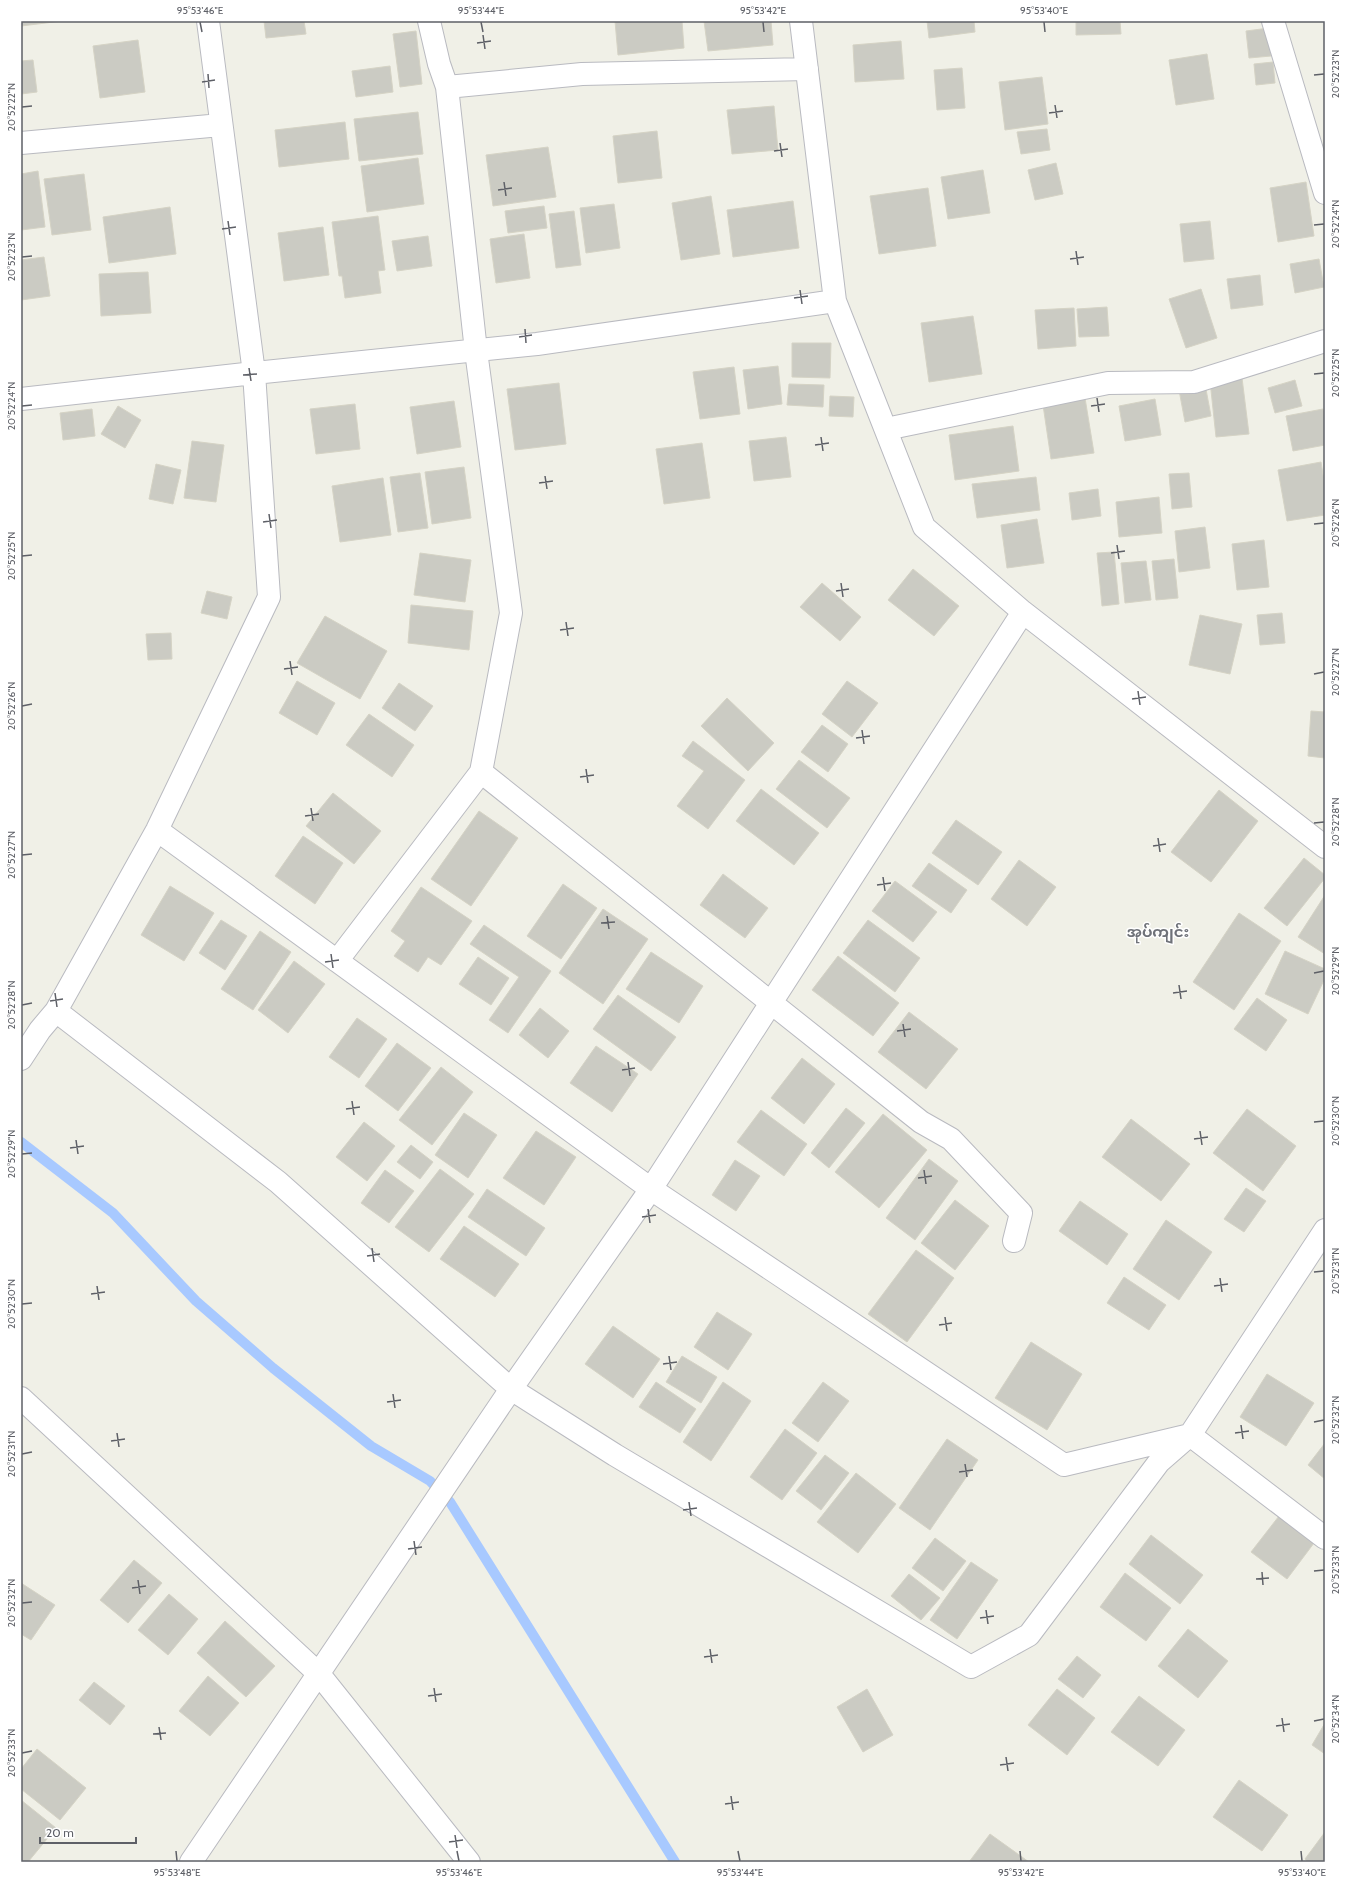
<svg xmlns="http://www.w3.org/2000/svg" width="1346" height="1883" viewBox="0 0 1346 1883" font-family="Cabin,'Noto Sans Myanmar',sans-serif">
	<style>
		.lines { fill: none; stroke-linecap: round; stroke-linejoin: round }
		.stream { stroke: #a8c9ff; stroke-width: 10 }
		.building { fill: #cbcbc3; stroke: #d5d3c5 }
		.minor-casing { stroke: #b9bac0; stroke-width: 24 }
		.minor { stroke: #fff; stroke-width: 22 }
		.ticks { fill: none; stroke: #5e6067; stroke-width: 1.5 }
		.labels { text-anchor: middle; stroke-width: 3; stroke-linejoin: round; paint-order: stroke }
		.quarter-label { font-size: 15px; font-weight: bold; fill: #6f7279; stroke: #fff }
		.neatline { fill: none; stroke: #5e6067; stroke-width: 1.5 }
		.ticks-label { font-size: 10px; text-anchor: middle; fill: #5e6067 }
	</style>
	<rect width="100%" height="100%" fill="#f0f0e7"/>
	<g class="lines">
		<path class="stream" d="M 21,1142 L 113,1213 L 196,1301 L 273,1368 L 371,1446 L 430,1481 L 450,1502 L 675,1862"/>
	</g>
	<path class="building" d="M 21,21 L 62,21 L 21,26 Z
		M 264,21 L 304,21 L 306,34 L 266,38 Z
		M 615,21 L 682,21 L 684,48 L 618,55 Z
		M 704,21 L 771,21 L 773,45 L 708,51 Z
		M 927,21 L 974,21 L 975,32 L 929,38 Z
		M 1076,21 L 1120,21 L 1121,34 L 1076,35 Z
		M 1269,28 L 1271,56 L 1249,58 L 1246,31 Z
		M 416,31 L 422,84 L 400,87 L 393,34 Z
		M 138,40 L 145,92 L 100,98 L 93,46 Z
		M 901,41 L 904,79 L 855,82 L 853,45 Z
		M 1207,54 L 1214,99 L 1176,105 L 1169,60 Z
		M 33,60 L 37,92 L 21,94 L 21,61 Z
		M 1273,62 L 1275,83 L 1256,85 L 1254,64 Z
		M 390,66 L 393,92 L 356,97 L 352,71 Z
		M 962,68 L 965,108 L 937,110 L 934,70 Z
		M 1042,77 L 1048,124 L 1005,130 L 999,82 Z
		M 774,106 L 778,150 L 732,154 L 727,110 Z
		M 418,112 L 423,154 L 359,161 L 354,119 Z
		M 345,122 L 349,159 L 279,167 L 275,130 Z
		M 1047,129 L 1050,150 L 1021,154 L 1017,132 Z
		M 657,131 L 662,178 L 618,183 L 613,136 Z
		M 548,147 L 556,197 L 493,206 L 486,155 Z
		M 418,158 L 424,204 L 367,212 L 361,166 Z
		M 1056,163 L 1063,194 L 1035,200 L 1028,170 Z
		M 983,170 L 990,213 L 948,219 L 941,177 Z
		M 38,171 L 45,227 L 21,230 L 21,174 Z
		M 84,174 L 91,230 L 52,235 L 44,179 Z
		M 1306,182 L 1314,236 L 1278,242 L 1270,188 Z
		M 928,188 L 936,246 L 879,254 L 870,196 Z
		M 711,196 L 720,254 L 681,260 L 672,203 Z
		M 793,201 L 799,248 L 733,257 L 727,210 Z
		M 614,204 L 620,248 L 586,253 L 580,208 Z
		M 544,206 L 547,228 L 508,233 L 505,211 Z
		M 170,207 L 176,254 L 109,263 L 103,217 Z
		M 574,211 L 581,265 L 556,268 L 549,214 Z
		M 378,216 L 385,270 L 378,271 L 381,293 L 345,298 L 342,276 L 339,276 L 332,222 Z
		M 1210,221 L 1214,259 L 1184,262 L 1180,224 Z
		M 323,227 L 329,275 L 284,281 L 278,233 Z
		M 524,234 L 530,278 L 496,283 L 490,239 Z
		M 428,236 L 432,266 L 397,271 L 392,241 Z
		M 44,257 L 50,296 L 21,300 L 21,260 Z
		M 1319,259 L 1324,287 L 1295,293 L 1290,264 Z
		M 148,272 L 151,313 L 101,316 L 99,274 Z
		M 1260,275 L 1263,305 L 1231,309 L 1227,279 Z
		M 1201,289 L 1217,338 L 1186,348 L 1169,299 Z
		M 1107,307 L 1109,336 L 1079,337 L 1077,309 Z
		M 1074,308 L 1076,346 L 1038,349 L 1035,310 Z
		M 973,316 L 982,374 L 929,382 L 921,323 Z
		M 792,343 L 831,343 L 830,378 L 792,377 Z
		M 778,366 L 782,404 L 748,409 L 743,370 Z
		M 734,367 L 740,414 L 700,419 L 693,372 Z
		M 1242,378 L 1249,434 L 1216,437 L 1210,381 Z
		M 1295,380 L 1302,406 L 1275,413 L 1268,388 Z
		M 559,383 L 566,444 L 515,450 L 507,389 Z
		M 789,384 L 824,385 L 823,407 L 787,405 Z
		M 1205,384 L 1211,416 L 1185,422 L 1179,390 Z
		M 830,396 L 854,397 L 853,417 L 829,416 Z
		M 1085,398 L 1094,453 L 1051,459 L 1043,405 Z
		M 1155,399 L 1161,435 L 1125,441 L 1119,406 Z
		M 454,401 L 461,447 L 417,454 L 410,407 Z
		M 355,404 L 360,449 L 316,454 L 310,409 Z
		M 118,406 L 141,420 L 125,448 L 101,434 Z
		M 92,409 L 95,436 L 63,440 L 60,413 Z
		M 1323,409 L 1325,422 L 1325,445 L 1293,451 L 1286,416 Z
		M 1013,426 L 1019,471 L 955,480 L 949,435 Z
		M 786,437 L 791,477 L 754,481 L 749,441 Z
		M 192,441 L 224,445 L 216,502 L 184,498 Z
		M 702,443 L 710,498 L 664,504 L 656,449 Z
		M 1321,462 L 1325,487 L 1325,515 L 1287,521 L 1278,470 Z
		M 156,464 L 181,470 L 173,504 L 149,499 Z
		M 464,467 L 471,518 L 432,524 L 425,472 Z
		M 420,473 L 428,528 L 398,532 L 390,477 Z
		M 1189,473 L 1192,507 L 1172,509 L 1169,474 Z
		M 1036,477 L 1040,510 L 977,518 L 972,484 Z
		M 383,478 L 391,535 L 340,542 L 332,486 Z
		M 1098,489 L 1101,516 L 1072,520 L 1069,493 Z
		M 1159,497 L 1162,533 L 1119,537 L 1116,502 Z
		M 1037,519 L 1044,563 L 1007,568 L 1001,525 Z
		M 1205,527 L 1210,568 L 1179,572 L 1175,531 Z
		M 1264,540 L 1269,587 L 1237,590 L 1232,544 Z
		M 1114,552 L 1119,604 L 1102,606 L 1097,553 Z
		M 420,553 L 471,560 L 465,602 L 414,595 Z
		M 1174,559 L 1178,598 L 1156,600 L 1152,561 Z
		M 1146,561 L 1151,600 L 1125,603 L 1121,563 Z
		M 913,569 L 959,606 L 934,636 L 888,600 Z
		M 822,583 L 861,617 L 840,641 L 800,607 Z
		M 207,591 L 232,597 L 227,619 L 201,613 Z
		M 411,605 L 473,611 L 469,650 L 408,643 Z
		M 1282,613 L 1285,643 L 1260,645 L 1257,615 Z
		M 1200,615 L 1242,624 L 1230,674 L 1189,665 Z
		M 325,616 L 387,651 L 360,699 L 297,663 Z
		M 171,633 L 172,659 L 148,660 L 146,634 Z
		M 297,681 L 335,703 L 317,735 L 279,713 Z
		M 847,681 L 878,703 L 852,737 L 822,714 Z
		M 399,683 L 433,706 L 415,731 L 382,708 Z
		M 727,698 L 774,743 L 748,771 L 701,726 Z
		M 1311,711 L 1325,712 L 1325,758 L 1308,756 Z
		M 369,714 L 414,745 L 392,777 L 346,745 Z
		M 822,725 L 848,744 L 828,772 L 801,752 Z
		M 693,741 L 745,780 L 708,829 L 677,806 L 704,771 L 682,756 Z
		M 799,760 L 850,798 L 827,828 L 776,789 Z
		M 761,789 L 819,833 L 794,865 L 736,821 Z
		M 1219,790 L 1258,821 L 1211,882 L 1171,852 Z
		M 333,793 L 381,831 L 354,864 L 306,826 Z
		M 479,811 L 518,838 L 471,906 L 431,879 Z
		M 956,820 L 1002,852 L 978,885 L 932,853 Z
		M 303,836 L 343,863 L 315,904 L 275,876 Z
		M 1304,858 L 1325,875 L 1325,878 L 1287,926 L 1264,908 Z
		M 1019,860 L 1056,887 L 1027,926 L 991,899 Z
		M 929,863 L 967,890 L 951,913 L 912,886 Z
		M 723,874 L 768,908 L 745,938 L 700,905 Z
		M 895,881 L 937,912 L 913,942 L 872,911 Z
		M 563,884 L 597,908 L 561,959 L 527,936 Z
		M 170,886 L 214,913 L 184,961 L 141,935 Z
		M 421,887 L 472,921 L 441,965 L 428,957 L 418,972 L 394,956 L 405,941 L 391,931 Z
		M 1325,895 L 1325,954 L 1298,937 Z
		M 603,909 L 648,939 L 603,1004 L 559,973 Z
		M 1239,913 L 1281,941 L 1234,1010 L 1193,982 Z
		M 221,920 L 247,936 L 225,970 L 199,953 Z
		M 868,920 L 920,958 L 895,992 L 843,953 Z
		M 484,925 L 551,971 L 508,1033 L 489,1020 L 519,977 L 470,944 Z
		M 260,931 L 291,952 L 253,1010 L 221,989 Z
		M 1285,951 L 1325,969 L 1325,978 L 1308,1014 L 1265,994 Z
		M 651,952 L 703,986 L 679,1023 L 626,989 Z
		M 838,956 L 899,1003 L 873,1036 L 812,990 Z
		M 478,957 L 509,978 L 491,1005 L 459,984 Z
		M 294,961 L 325,984 L 288,1033 L 258,1010 Z
		M 618,995 L 676,1037 L 651,1071 L 593,1029 Z
		M 1257,998 L 1287,1020 L 1266,1051 L 1234,1029 Z
		M 540,1008 L 569,1031 L 548,1058 L 519,1035 Z
		M 909,1012 L 958,1049 L 926,1089 L 878,1052 Z
		M 357,1018 L 387,1039 L 359,1078 L 329,1057 Z
		M 397,1043 L 431,1068 L 398,1111 L 365,1086 Z
		M 596,1046 L 638,1074 L 612,1112 L 570,1083 Z
		M 802,1058 L 835,1084 L 804,1124 L 771,1098 Z
		M 441,1067 L 473,1092 L 432,1145 L 399,1120 Z
		M 846,1108 L 865,1123 L 829,1168 L 811,1153 Z
		M 1247,1109 L 1296,1146 L 1263,1191 L 1213,1153 Z
		M 761,1110 L 807,1144 L 784,1176 L 737,1142 Z
		M 464,1113 L 497,1135 L 468,1178 L 435,1155 Z
		M 883,1114 L 927,1150 L 879,1208 L 835,1172 Z
		M 1131,1119 L 1190,1164 L 1161,1201 L 1102,1157 Z
		M 364,1122 L 395,1146 L 367,1181 L 336,1157 Z
		M 536,1131 L 576,1157 L 544,1205 L 503,1178 Z
		M 411,1145 L 433,1162 L 420,1179 L 397,1162 Z
		M 929,1159 L 958,1181 L 915,1240 L 886,1218 Z
		M 735,1160 L 760,1176 L 736,1211 L 712,1195 Z
		M 440,1169 L 474,1194 L 429,1252 L 395,1227 Z
		M 385,1170 L 414,1191 L 389,1223 L 361,1203 Z
		M 1246,1188 L 1266,1201 L 1244,1232 L 1224,1219 Z
		M 487,1189 L 545,1228 L 526,1256 L 468,1217 Z
		M 955,1200 L 989,1226 L 955,1270 L 921,1243 Z
		M 1080,1201 L 1128,1234 L 1107,1265 L 1059,1231 Z
		M 1166,1220 L 1212,1252 L 1179,1300 L 1133,1269 Z
		M 464,1226 L 519,1264 L 495,1297 L 440,1259 Z
		M 916,1250 L 954,1278 L 907,1342 L 868,1314 Z
		M 1124,1277 L 1166,1305 L 1149,1330 L 1107,1303 Z
		M 717,1312 L 752,1334 L 728,1370 L 694,1347 Z
		M 613,1326 L 660,1359 L 633,1398 L 585,1364 Z
		M 1031,1342 L 1082,1374 L 1047,1430 L 995,1398 Z
		M 682,1356 L 717,1377 L 701,1403 L 666,1382 Z
		M 1267,1374 L 1314,1403 L 1286,1446 L 1240,1417 Z
		M 656,1382 L 696,1409 L 680,1433 L 639,1407 Z
		M 723,1382 L 751,1401 L 711,1461 L 683,1442 Z
		M 823,1382 L 849,1401 L 818,1442 L 792,1423 Z
		M 785,1429 L 817,1453 L 782,1500 L 750,1477 Z
		M 947,1439 L 978,1460 L 930,1530 L 899,1508 Z
		M 1325,1443 L 1325,1479 L 1308,1465 Z
		M 825,1455 L 849,1473 L 821,1510 L 796,1491 Z
		M 856,1473 L 896,1504 L 858,1553 L 817,1522 Z
		M 1279,1516 L 1314,1543 L 1287,1579 L 1251,1552 Z
		M 1151,1535 L 1203,1575 L 1180,1604 L 1129,1564 Z
		M 935,1538 L 966,1561 L 943,1591 L 912,1568 Z
		M 134,1560 L 162,1583 L 128,1623 L 100,1600 Z
		M 971,1562 L 998,1580 L 957,1639 L 930,1620 Z
		M 1125,1573 L 1171,1608 L 1146,1641 L 1100,1607 Z
		M 909,1574 L 940,1598 L 921,1620 L 891,1596 Z
		M 21,1583 L 55,1605 L 31,1640 L 21,1634 Z
		M 169,1594 L 198,1619 L 168,1655 L 138,1630 Z
		M 225,1621 L 275,1666 L 246,1697 L 197,1653 Z
		M 1188,1629 L 1228,1661 L 1198,1698 L 1158,1666 Z
		M 1077,1656 L 1101,1675 L 1083,1698 L 1058,1679 Z
		M 208,1676 L 239,1703 L 210,1736 L 179,1711 Z
		M 94,1682 L 125,1706 L 110,1725 L 79,1700 Z
		M 867,1689 L 893,1735 L 863,1752 L 837,1707 Z
		M 1057,1689 L 1095,1718 L 1067,1755 L 1028,1725 Z
		M 1139,1696 L 1185,1730 L 1158,1766 L 1111,1732 Z
		M 1325,1723 L 1325,1754 L 1312,1745 Z
		M 37,1749 L 86,1788 L 60,1820 L 21,1789 L 21,1769 Z
		M 1239,1780 L 1288,1815 L 1262,1851 L 1213,1817 Z
		M 21,1800 L 56,1828 L 28,1862 L 21,1862 Z
		M 1325,1832 L 1325,1862 L 1308,1862 L 1305,1859 Z
		M 990,1834 L 1029,1862 L 969,1862 Z"/>
	<g class="lines">
		<g class="minor-casing">
			<path id="minor" d="M 208,21 L 254,373 L 269,597 L 157,830 L 56,1011 L 278,1182 L 511,1389 L 615,1455 L 971,1667 L 1029,1635 L 1159,1462 L 1190,1435 L 1325,1230
				M 429,21 L 439,64 L 447,87 L 476,351 L 511,613 L 481,772
				M 801,21 L 835,301 L 924,527 L 1023,612 L 1325,847
				M 1273,21 L 1325,193
				M 447,87 L 582,74 L 807,69
				M 21,143 L 221,125
				M 21,399 L 254,373 L 537,344 L 835,301
				M 886,429 L 1108,383 L 1194,382 L 1325,341
				M 157,830 L 651,1189 L 1064,1465 L 1190,1435 L 1325,1538
				M 337,961 L 481,772 L 921,1122 L 951,1139 L 1021,1213 L 1014,1241
				M 21,1059 L 40,1030 L 56,1011
				M 21,1398 L 319,1674 L 469,1862
				M 191,1862 L 511,1389 L 651,1189 L 1023,612"/>
		</g>
		<use href="#minor" class="minor"/>
	</g>
	<path class="ticks" d="M 200,22 L 202,32M 481,22 L 483,32M 763,22 L 764,32M 1044,22 L 1045,32M 483,35 L 485,49M 477,43 L 491,41M 208,74 L 209,88M 1314,75 L 1324,74M 202,82 L 215,80M 1055,105 L 1057,118M 22,107 L 32,106M 1049,113 L 1063,111M 780,143 L 782,157M 774,151 L 788,149M 504,182 L 506,196M 498,190 L 512,188M 228,221 L 230,235M 1314,225 L 1324,224M 222,229 L 236,227M 1076,251 L 1078,265M 22,257 L 32,256M 1070,259 L 1084,257M 800,290 L 802,304M 794,298 L 808,296M 525,329 L 526,343M 519,337 L 532,335M 249,368 L 251,381M 1314,374 L 1324,373M 243,375 L 257,374M 1097,398 L 1099,412M 22,406 L 32,405M 1091,406 L 1105,404M 821,437 L 823,451M 815,445 L 829,443M 545,476 L 547,489M 539,483 L 553,481M 269,514 L 271,528M 263,522 L 277,520M 1314,524 L 1324,523M 1117,545 L 1119,559M 1111,553 L 1125,551M 22,556 L 32,555M 841,583 L 843,597M 836,591 L 849,589M 566,622 L 568,636M 560,630 L 574,628M 290,661 L 292,675M 284,669 L 298,667M 1314,674 L 1324,672M 1138,691 L 1140,705M 1132,699 L 1146,697M 22,706 L 32,704M 862,730 L 864,744M 856,738 L 870,736M 586,769 L 588,783M 580,777 L 594,775M 311,808 L 313,821M 305,816 L 319,814M 1314,823 L 1324,822M 1158,838 L 1160,852M 1153,846 L 1166,844M 22,855 L 32,854M 883,877 L 885,891M 877,885 L 891,883M 607,916 L 609,929M 601,923 L 615,922M 331,954 L 333,968M 325,962 L 339,960M 1314,973 L 1324,971M 1179,985 L 1181,999M 55,993 L 57,1007M 1173,993 L 1187,991M 50,1001 L 63,999M 22,1005 L 32,1003M 903,1024 L 905,1037M 897,1031 L 911,1029M 628,1062 L 630,1076M 622,1070 L 635,1068M 352,1101 L 354,1115M 346,1109 L 360,1107M 1314,1122 L 1324,1121M 1200,1131 L 1202,1145M 1194,1139 L 1208,1137M 76,1140 L 78,1154M 70,1148 L 84,1146M 22,1154 L 32,1153M 924,1170 L 926,1184M 918,1178 L 932,1176M 648,1209 L 650,1223M 642,1217 L 656,1215M 372,1248 L 374,1262M 367,1256 L 380,1254M 1314,1272 L 1324,1271M 1220,1278 L 1222,1292M 97,1286 L 99,1300M 1214,1286 L 1228,1284M 91,1294 L 105,1292M 22,1304 L 32,1303M 945,1317 L 947,1331M 939,1325 L 952,1323M 669,1356 L 671,1370M 663,1364 L 677,1362M 393,1394 L 395,1408M 387,1402 L 401,1400M 1314,1422 L 1324,1420M 1241,1425 L 1243,1439M 117,1433 L 119,1447M 1235,1433 L 1249,1431M 111,1441 L 125,1439M 22,1454 L 32,1452M 965,1464 L 967,1477M 959,1472 L 973,1470M 689,1502 L 691,1516M 683,1510 L 697,1508M 414,1541 L 416,1555M 408,1549 L 422,1547M 1314,1571 L 1324,1570M 1262,1572 L 1263,1585M 1256,1579 L 1269,1578M 138,1580 L 140,1594M 132,1588 L 146,1586M 22,1603 L 32,1602M 986,1610 L 988,1624M 980,1618 L 994,1616M 710,1649 L 712,1663M 704,1657 L 718,1655M 434,1688 L 436,1702M 428,1696 L 442,1694M 1282,1718 L 1284,1732M 1314,1721 L 1324,1719M 1276,1726 L 1290,1724M 159,1727 L 161,1740M 153,1734 L 166,1733M 22,1753 L 32,1751M 1006,1757 L 1008,1771M 1000,1765 L 1014,1763M 731,1796 L 733,1810M 725,1804 L 739,1802M 455,1835 L 457,1848M 449,1842 L 463,1840M 176,1851 L 177,1861M 457,1851 L 459,1861M 738,1851 L 740,1861M 1020,1851 L 1021,1861M 1301,1851 L 1302,1861"/>
	<g class="labels">
		<g class="quarter-label">
			<text x="1158" y="937">အုပ်ကျင်း</text>
		</g>
	</g>
	<rect width="1346" height="1883" fill="none" stroke="#ffffff" stroke-width="44"/>
	<path d="M40 1837v6h96v-6" fill="none" stroke="#5e6067" stroke-width="2"/>
	<text x="46" y="1837" font-size="12" fill="#5e6067" stroke="#ffffff" stroke-width="3" paint-order="stroke">20 m</text>
	<rect x="22" y="22" width="1302" height="1839" class="neatline"/>
	<g class="ticks-label">
		<text x="200" y="14">95°53'46"E</text>
		<text x="481" y="14">95°53'44"E</text>
		<text x="763" y="14">95°53'42"E</text>
		<text x="1044" y="14">95°53'40"E</text>
		<text transform="translate(1335 74) rotate(-90)" y="4">20°52'23"N</text>
		<text transform="translate(11 107) rotate(-90)" y="4">20°52'22"N</text>
		<text transform="translate(1335 224) rotate(-90)" y="4">20°52'24"N</text>
		<text transform="translate(11 257) rotate(-90)" y="4">20°52'23"N</text>
		<text transform="translate(1335 373) rotate(-90)" y="4">20°52'25"N</text>
		<text transform="translate(11 406) rotate(-90)" y="4">20°52'24"N</text>
		<text transform="translate(1335 523) rotate(-90)" y="4">20°52'26"N</text>
		<text transform="translate(11 556) rotate(-90)" y="4">20°52'25"N</text>
		<text transform="translate(1335 672) rotate(-90)" y="4">20°52'27"N</text>
		<text transform="translate(11 706) rotate(-90)" y="4">20°52'26"N</text>
		<text transform="translate(1335 822) rotate(-90)" y="4">20°52'28"N</text>
		<text transform="translate(11 855) rotate(-90)" y="4">20°52'27"N</text>
		<text transform="translate(1335 971) rotate(-90)" y="4">20°52'29"N</text>
		<text transform="translate(11 1005) rotate(-90)" y="4">20°52'28"N</text>
		<text transform="translate(1335 1121) rotate(-90)" y="4">20°52'30"N</text>
		<text transform="translate(11 1154) rotate(-90)" y="4">20°52'29"N</text>
		<text transform="translate(1335 1271) rotate(-90)" y="4">20°52'31"N</text>
		<text transform="translate(11 1304) rotate(-90)" y="4">20°52'30"N</text>
		<text transform="translate(1335 1420) rotate(-90)" y="4">20°52'32"N</text>
		<text transform="translate(11 1454) rotate(-90)" y="4">20°52'31"N</text>
		<text transform="translate(1335 1570) rotate(-90)" y="4">20°52'33"N</text>
		<text transform="translate(11 1603) rotate(-90)" y="4">20°52'32"N</text>
		<text transform="translate(1335 1719) rotate(-90)" y="4">20°52'34"N</text>
		<text transform="translate(11 1753) rotate(-90)" y="4">20°52'33"N</text>
		<text x="177" y="1876">95°53'48"E</text>
		<text x="459" y="1876">95°53'46"E</text>
		<text x="740" y="1876">95°53'44"E</text>
		<text x="1021" y="1876">95°53'42"E</text>
		<text x="1302" y="1876">95°53'40"E</text>
	</g>
</svg>
